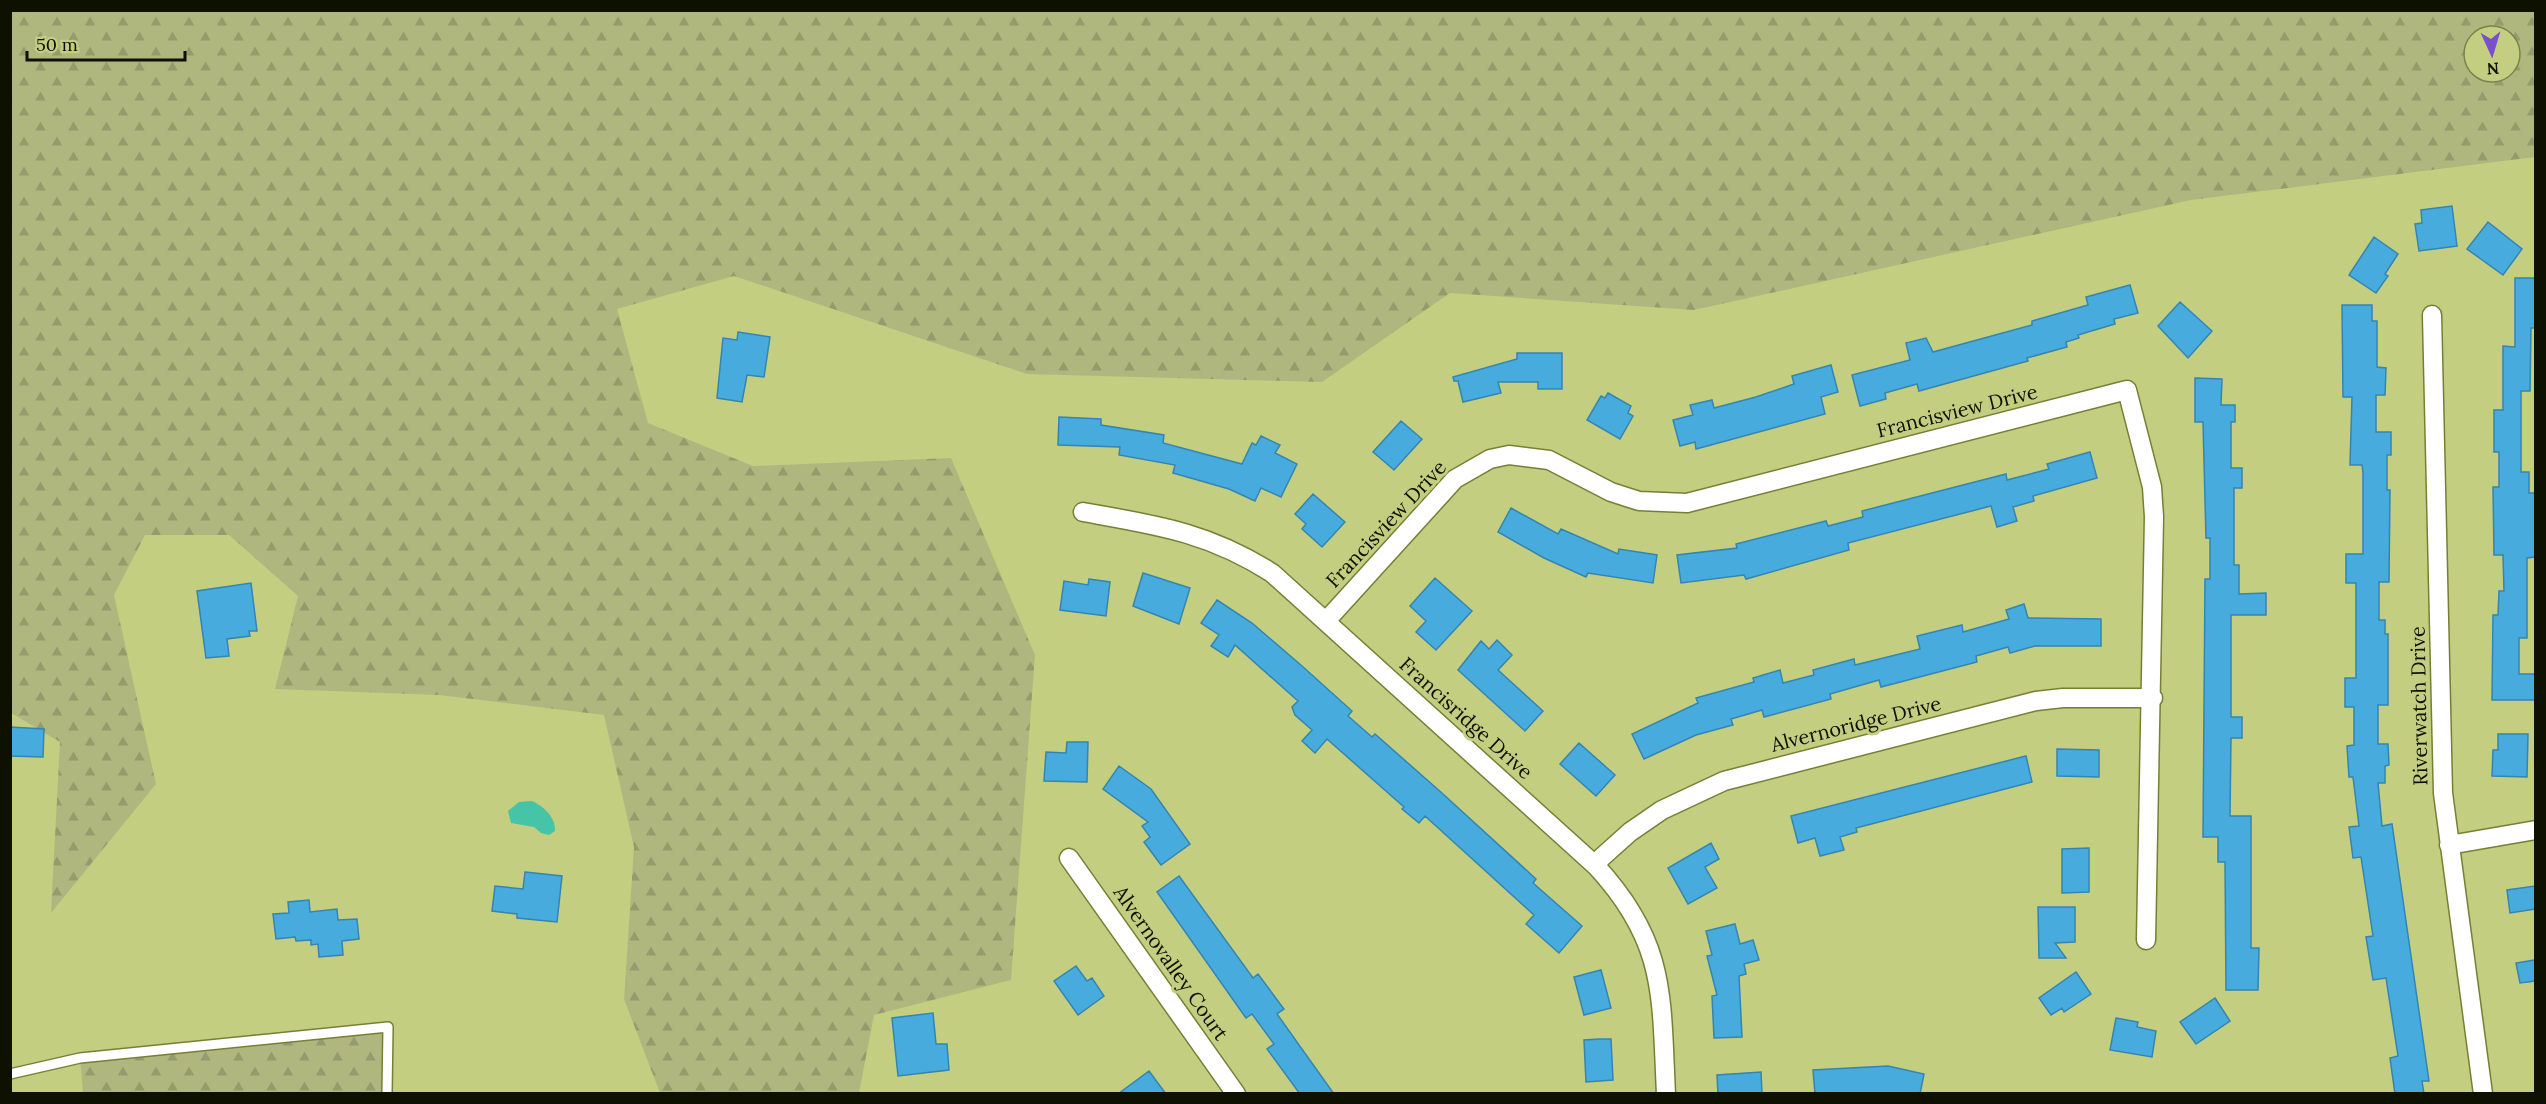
<svg xmlns="http://www.w3.org/2000/svg" width="2546" height="1104" viewBox="0 0 2546 1104" font-family="Lora,serif">
	<style>
		.forest { fill: url(#forest-firs); fill-rule: evenodd }
		.water { fill: #45c4a8 }
		.building { fill: #48abde; stroke: #3485af; stroke-width: 1.5 }
		.lines { fill: none; stroke-linecap: round; stroke-linejoin: round }
		.service-casing { stroke: #777f34; stroke-width: 12 }
		.minor-casing { stroke: #777f34; stroke-width: 21 }
		.service { stroke: #fff; stroke-width: 9 }
		.minor { stroke: #fff; stroke-width: 18 }
		.labels { text-anchor: middle; stroke-width: 6; stroke-linejoin: round; paint-order: stroke }
		.street-label { font-size: 20px; fill: #0e1100; stroke: #c3ce81 }
	</style>
	<defs>
		<pattern id="forest-firs" width="22" height="20" patternUnits="userSpaceOnUse" patternTransform="scale(1.5)"><rect width="22" height="20" fill="#afb77f"/><path d="M5 1l3.5 6h-7zM16 11l3.5 6h-7z" fill="#959c6c"/></pattern>
	</defs>
	<rect width="100%" height="100%" fill="#c3ce81"/>
	<path class="forest" d="M 11,11 L 2535,11 L 2535,157 L 2191,200 L 1694,310 L 1450,293 L 1322,382 L 1027,374 L 734,276 L 617,309 L 648,423 L 753,466 L 951,458 L 1035,655 L 1011,980 L 874,1015 L 859,1093 L 660,1093 L 624,999 L 634,847 L 604,715 L 439,695 L 275,689 L 298,596 L 229,535 L 145,535 L 114,595 L 156,784 L 51,913 L 60,742 L 11,713 ZM 2474,36 L 2510,36 L 2510,72 L 2474,72 Z
		M 388,1027 L 387,1093 L 83,1093 L 80,1058 Z"/>
	<path class="water" d="M 532,801 C 543,806 556,817 555,831 L 549,835 L 541,833 L 534,827 L 511,823 L 508,811 L 519,802 Z"/>
	<path class="building" d="M 2452,206 L 2457,246 L 2419,251 L 2415,224 L 2422,223 L 2421,210 Z
		M 2488,222 L 2522,249 L 2503,275 L 2467,249 Z
		M 2374,237 L 2398,254 L 2385,274 L 2388,276 L 2376,293 L 2349,275 Z
		M 2515,278 L 2535,278 L 2535,328 L 2531,328 L 2530,391 L 2521,391 L 2521,472 L 2529,472 L 2529,493 L 2535,493 L 2535,557 L 2527,558 L 2527,638 L 2519,638 L 2519,674 L 2535,674 L 2535,700 L 2492,700 L 2493,615 L 2498,615 L 2499,591 L 2504,591 L 2503,555 L 2494,555 L 2493,487 L 2499,487 L 2499,452 L 2494,452 L 2494,410 L 2503,410 L 2503,346 L 2515,347 Z
		M 2130,285 L 2138,313 L 2114,319 L 2115,324 L 2078,335 L 2079,338 L 2066,342 L 2067,347 L 2027,358 L 2028,361 L 1919,391 L 1917,384 L 1885,393 L 1886,399 L 1860,406 L 1852,375 L 1910,360 L 1906,343 L 1926,338 L 1933,352 L 2032,325 L 2032,321 L 2088,305 L 2086,297 Z
		M 2180,302 L 2212,331 L 2188,358 L 2158,326 Z
		M 2342,305 L 2372,305 L 2372,321 L 2377,321 L 2377,367 L 2386,368 L 2385,395 L 2376,395 L 2376,432 L 2391,432 L 2391,455 L 2387,455 L 2387,490 L 2390,490 L 2389,582 L 2379,582 L 2379,620 L 2385,620 L 2385,634 L 2388,634 L 2388,705 L 2378,705 L 2378,744 L 2388,744 L 2389,765 L 2385,766 L 2385,783 L 2378,783 L 2382,826 L 2392,824 L 2429,1081 L 2422,1081 L 2424,1094 L 2395,1094 L 2390,1058 L 2398,1056 L 2386,978 L 2373,980 L 2366,937 L 2373,936 L 2361,857 L 2353,858 L 2349,827 L 2359,826 L 2353,777 L 2349,777 L 2347,746 L 2354,745 L 2354,707 L 2345,707 L 2345,678 L 2356,678 L 2356,583 L 2346,583 L 2346,554 L 2363,554 L 2363,473 L 2362,465 L 2350,465 L 2352,397 L 2343,397 Z
		M 738,332 L 770,337 L 764,377 L 747,375 L 742,402 L 717,398 L 723,338 L 737,340 Z
		M 1517,353 L 1562,353 L 1562,389 L 1538,389 L 1538,382 L 1498,382 L 1501,393 L 1463,402 L 1458,381 L 1454,381 L 1453,377 L 1517,359 Z
		M 1831,365 L 1838,392 L 1821,397 L 1825,414 L 1696,449 L 1695,442 L 1680,446 L 1673,420 L 1693,415 L 1690,405 L 1712,400 L 1714,408 L 1756,397 L 1794,384 L 1792,376 Z
		M 2195,378 L 2222,379 L 2221,405 L 2235,405 L 2235,422 L 2231,422 L 2231,468 L 2242,468 L 2242,488 L 2234,488 L 2234,565 L 2239,565 L 2239,594 L 2266,593 L 2266,615 L 2231,615 L 2231,717 L 2242,717 L 2242,738 L 2231,738 L 2230,816 L 2251,816 L 2251,948 L 2259,948 L 2258,990 L 2226,990 L 2225,862 L 2218,862 L 2218,837 L 2203,837 L 2205,579 L 2210,579 L 2210,538 L 2206,538 L 2203,422 L 2195,422 Z
		M 1608,393 L 1631,406 L 1628,413 L 1633,416 L 1620,439 L 1587,420 L 1601,396 L 1605,398 Z
		M 1059,417 L 1101,419 L 1101,425 L 1164,435 L 1163,443 L 1242,464 L 1252,443 L 1256,445 L 1261,436 L 1280,445 L 1275,453 L 1297,464 L 1281,497 L 1261,488 L 1255,501 L 1229,489 L 1173,473 L 1175,465 L 1119,455 L 1120,447 L 1058,445 Z
		M 1401,421 L 1422,439 L 1394,470 L 1373,452 Z
		M 2090,452 L 2097,478 L 2033,496 L 2034,501 L 2013,507 L 2017,521 L 1997,527 L 1991,506 L 1848,543 L 1849,550 L 1746,579 L 1744,575 L 1681,583 L 1677,555 L 1737,548 L 1736,544 L 1826,521 L 1828,526 L 1863,517 L 1862,511 L 2006,474 L 2007,480 L 2049,469 L 2047,464 Z
		M 1313,494 L 1345,522 L 1322,547 L 1302,529 L 1306,524 L 1295,514 Z
		M 1511,508 L 1558,534 L 1561,529 L 1618,554 L 1619,549 L 1657,555 L 1653,583 L 1588,573 L 1586,577 L 1544,558 L 1498,532 Z
		M 1143,573 L 1190,588 L 1179,624 L 1133,606 Z
		M 1435,578 L 1472,611 L 1436,650 L 1416,632 L 1426,621 L 1410,606 Z
		M 1089,579 L 1110,582 L 1106,616 L 1060,610 L 1064,581 L 1088,585 Z
		M 251,583 L 257,631 L 249,631 L 250,636 L 227,639 L 229,656 L 206,658 L 197,591 Z
		M 1217,600 L 1252,623 L 1302,666 L 1352,711 L 1348,716 L 1372,737 L 1375,734 L 1443,794 L 1536,879 L 1533,883 L 1582,926 L 1559,953 L 1526,924 L 1534,915 L 1425,816 L 1419,823 L 1402,809 L 1404,807 L 1327,739 L 1315,753 L 1302,741 L 1312,730 L 1295,715 L 1292,707 L 1298,701 L 1235,645 L 1228,657 L 1211,646 L 1219,635 L 1201,623 Z
		M 2024,604 L 2028,618 L 2101,619 L 2101,646 L 2035,646 L 2010,653 L 2008,647 L 1976,656 L 1977,662 L 1881,687 L 1879,680 L 1830,694 L 1831,699 L 1764,717 L 1762,710 L 1731,719 L 1733,725 L 1696,735 L 1644,759 L 1632,734 L 1698,703 L 1696,698 L 1754,682 L 1753,678 L 1780,670 L 1783,683 L 1814,675 L 1813,670 L 1854,659 L 1855,665 L 1920,649 L 1917,636 L 1962,625 L 1963,632 L 2009,619 L 2006,610 Z
		M 1497,640 L 1512,655 L 1498,670 L 1543,711 L 1525,731 L 1458,670 L 1481,641 L 1489,649 Z
		M 10,727 L 44,729 L 43,757 L 10,756 Z
		M 2498,734 L 2528,734 L 2527,777 L 2492,776 L 2493,750 L 2498,750 Z
		M 1067,742 L 1088,742 L 1087,782 L 1044,781 L 1046,752 L 1066,753 Z
		M 1579,743 L 1615,775 L 1596,796 L 1560,764 Z
		M 2057,749 L 2099,750 L 2099,777 L 2057,776 Z
		M 2026,756 L 2032,782 L 1856,828 L 1857,832 L 1840,837 L 1844,850 L 1820,856 L 1815,838 L 1798,843 L 1791,816 Z
		M 1119,766 L 1151,789 L 1190,844 L 1161,865 L 1144,842 L 1150,837 L 1142,826 L 1148,822 L 1103,789 Z
		M 1711,843 L 1719,859 L 1705,867 L 1717,888 L 1688,904 L 1668,868 Z
		M 2089,848 L 2089,892 L 2062,893 L 2062,849 Z
		M 525,872 L 562,876 L 557,922 L 517,918 L 517,914 L 492,911 L 495,886 L 523,889 Z
		M 1179,876 L 1253,978 L 1258,974 L 1284,1009 L 1277,1014 L 1334,1094 L 1300,1094 L 1267,1049 L 1274,1044 L 1252,1014 L 1246,1018 L 1157,892 Z
		M 2535,886 L 2535,909 L 2510,913 L 2507,890 Z
		M 309,900 L 310,912 L 337,909 L 338,920 L 357,919 L 359,939 L 342,941 L 343,955 L 319,957 L 318,944 L 311,945 L 311,940 L 296,941 L 295,937 L 276,939 L 273,914 L 289,913 L 288,902 Z
		M 2038,907 L 2075,907 L 2075,942 L 2055,943 L 2066,958 L 2039,958 Z
		M 1735,924 L 1740,944 L 1753,940 L 1759,960 L 1744,964 L 1746,974 L 1739,976 L 1742,1037 L 1714,1038 L 1712,996 L 1717,995 L 1707,956 L 1712,955 L 1706,931 Z
		M 2535,960 L 2535,981 L 2520,983 L 2516,963 Z
		M 1076,966 L 1087,981 L 1092,978 L 1104,996 L 1078,1015 L 1054,981 Z
		M 1601,970 L 1611,1008 L 1584,1015 L 1574,977 Z
		M 2076,972 L 2091,994 L 2064,1012 L 2062,1008 L 2051,1015 L 2039,998 Z
		M 2215,998 L 2230,1021 L 2196,1044 L 2180,1022 Z
		M 933,1013 L 936,1044 L 947,1044 L 949,1070 L 898,1076 L 892,1018 Z
		M 2116,1018 L 2138,1022 L 2137,1027 L 2156,1031 L 2152,1057 L 2110,1050 Z
		M 1600,1039 L 1611,1039 L 1613,1080 L 1586,1082 L 1584,1040 Z
		M 1888,1066 L 1924,1074 L 1920,1094 L 1815,1094 L 1813,1070 Z
		M 1149,1071 L 1166,1094 L 1118,1094 Z
		M 1761,1072 L 1762,1094 L 1718,1094 L 1717,1075 Z"/>
	<g class="lines">
		<g class="service-casing">
			<path id="service" d="M 10,1074 L 80,1058 L 388,1027 L 387,1094"/>
		</g>
		<g class="minor-casing">
			<path id="minor" d="M 2432,315 L 2443,793 L 2483,1094
				M 1083,512 C 1156,525 1208,532 1272,573 L 1596,866 C 1667,943 1661,996 1666,1094
				M 1326,621 L 1455,479 L 1490,459 L 1509,455 L 1549,460 L 1611,492 L 1639,501 L 1687,503 L 2127,390 L 2152,487 L 2154,517 L 2146,940
				M 2449,845 L 2536,830
				M 1069,858 L 1236,1094
				M 1596,866 L 1601,858 L 1630,832 L 1662,810 L 1724,781 L 2036,701 L 2063,698 L 2153,698"/>
		</g>
		<use href="#service" class="service"/>
		<use href="#minor" class="minor"/>
	</g>
	<g class="labels">
		<g class="street-label">
			<text transform="translate(1957 411) rotate(-14)" y="7">Francisview Drive</text>
			<text transform="translate(1386 524) rotate(-47)" y="7">Francisview Drive</text>
			<text transform="translate(2419 706) rotate(-91)" y="7">Riverwatch Drive</text>
			<text transform="translate(1466 718) rotate(42)" y="7">Francisridge Drive</text>
			<text transform="translate(1856 724) rotate(-14)" y="7">Alvernoridge Drive</text>
			<text transform="translate(1171 963) rotate(55)" y="7">Alvernovalley Court</text>
		</g>
	</g>
	<rect width="2546" height="1104" fill="none" stroke="#0e1100" stroke-width="24"/>
	<g transform="translate(2492 54) rotate(176)"><circle r="28" fill="#c3ce81" stroke="#7b824d" stroke-width="1.5"/>
	<path d="M0-4.5L10 22L0 15L-10 22Z" fill="#7850c9"/>
	<text y="-9" font-size="16" font-weight="bold" text-anchor="middle" fill="#0e1100">N</text>
	</g>
	<path d="M27 51v9h158v-9" fill="none" stroke="#0e1100" stroke-width="3"/>
	<text x="36" y="51" font-size="18" fill="#0e1100" stroke="#c3ce81" stroke-width="4.5" paint-order="stroke">50 m</text>
</svg>
